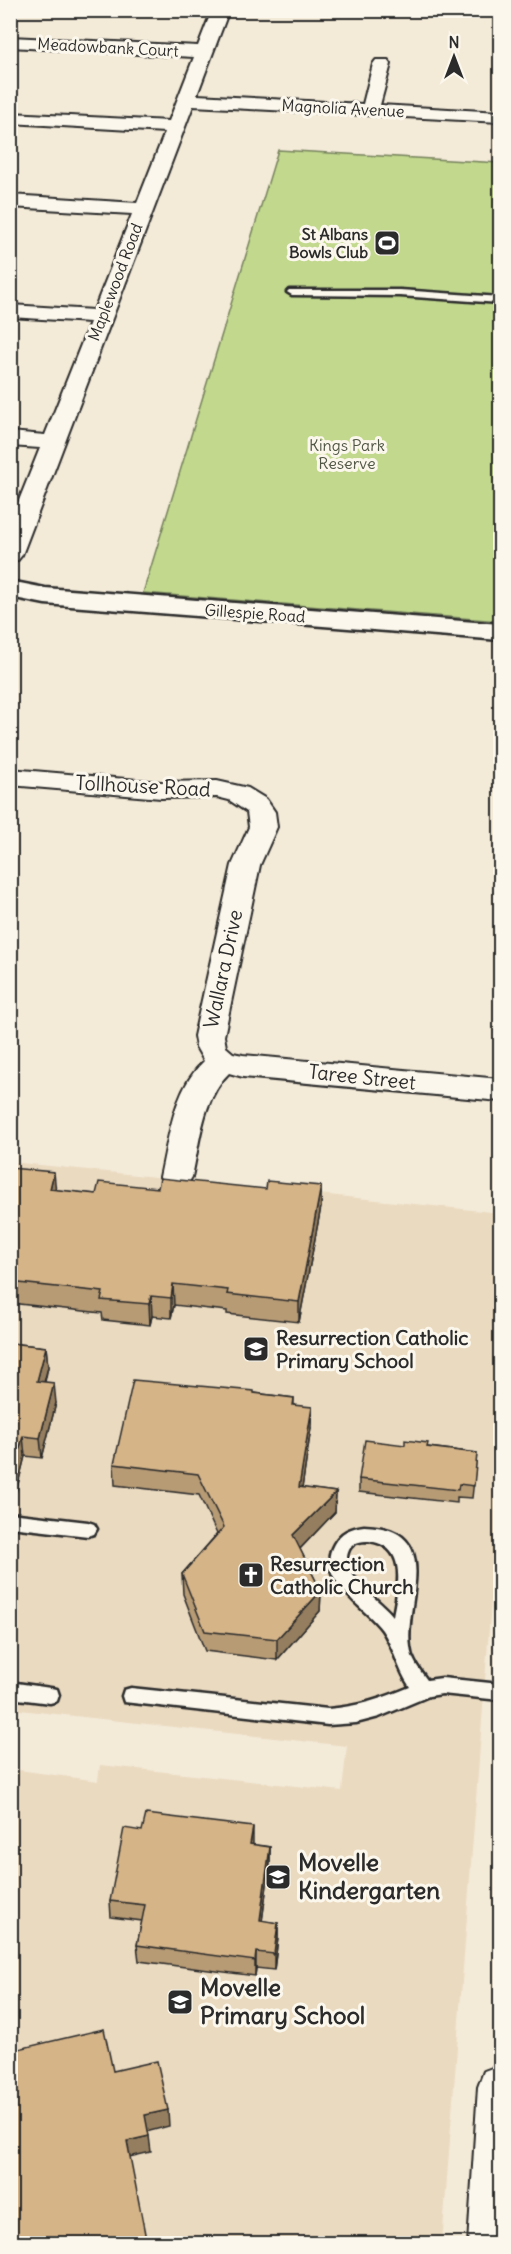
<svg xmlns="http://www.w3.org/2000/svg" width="511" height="2254" viewBox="0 0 511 2254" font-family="Delius,sans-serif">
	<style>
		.built { fill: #eadac0 }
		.green { fill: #c1d88d; stroke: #76825c; stroke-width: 1.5 }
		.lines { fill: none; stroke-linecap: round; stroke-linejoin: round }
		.lane-casing { stroke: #2b2b2b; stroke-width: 5 }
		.street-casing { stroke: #2b2b2b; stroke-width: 4 }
		.secondary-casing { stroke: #2b2b2b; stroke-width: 5 }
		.lane { fill: #fbf7ec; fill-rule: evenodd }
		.street { fill: #fbf7ec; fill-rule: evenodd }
		.secondary { fill: #fbf7ec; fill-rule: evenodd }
		.wall { fill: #b79b75; stroke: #2b2b2b; stroke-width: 1.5 }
		.shaded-wall { fill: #957e5f; stroke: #2b2b2b; stroke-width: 1.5 }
		.building { fill: #d5b488; stroke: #2b2b2b; stroke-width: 1.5 }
		.labels { text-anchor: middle; stroke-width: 6; stroke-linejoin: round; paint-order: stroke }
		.far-street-label { font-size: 16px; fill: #2b2b2b; stroke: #fbf7ec }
		.far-poi-label { font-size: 16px; font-weight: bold; fill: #2b2b2b; stroke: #fbf7ec; text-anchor: end }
		.far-park-label { font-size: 16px; fill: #505644; stroke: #fbf7ec }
		.street-label { font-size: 20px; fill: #2b2b2b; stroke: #fbf7ec }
		.poi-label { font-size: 20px; font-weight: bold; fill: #2b2b2b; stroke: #fbf7ec; text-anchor: start }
		.near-poi-label { font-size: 24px; font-weight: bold; fill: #2b2b2b; stroke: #fbf7ec; text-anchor: start }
	</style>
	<rect width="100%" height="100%" fill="#f3ead8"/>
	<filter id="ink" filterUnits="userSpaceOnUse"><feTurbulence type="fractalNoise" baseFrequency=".0167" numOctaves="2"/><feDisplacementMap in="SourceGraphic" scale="12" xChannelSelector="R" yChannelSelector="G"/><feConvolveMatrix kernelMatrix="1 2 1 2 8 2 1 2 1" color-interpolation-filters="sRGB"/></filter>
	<g filter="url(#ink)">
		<path class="built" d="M 11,1162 L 500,1213 L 500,1484 L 442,2243 L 11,2243 L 11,1769 L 98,1781 L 100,1765 L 342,1791 L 347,1746 L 11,1709 Z"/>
		<path class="green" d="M 278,150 L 500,163 L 500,621 L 143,593 Z"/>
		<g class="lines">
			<g class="lane-casing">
				<path id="lane" d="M 289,290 L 400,290 L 500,297 L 500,303 L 400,296 L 292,295 L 287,292 Z
					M 10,1513 L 88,1522 L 94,1524 L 97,1529 L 94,1534 L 88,1536 L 10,1527 Z
					M 364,1526 C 447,1528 403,1603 410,1647 C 411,1660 420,1670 427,1680 L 442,1678 L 500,1684 L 500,1700 L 442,1694 L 429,1696 L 379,1717 L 356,1723 L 328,1725 L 124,1702 L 122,1696 L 124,1690 L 131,1688 L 328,1709 C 360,1706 381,1699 410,1687 C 397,1668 394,1647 382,1630 C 365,1606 314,1579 334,1544 C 341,1532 350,1528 364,1526 ZM 369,1541 C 409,1546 398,1588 393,1616 C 381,1600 337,1574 349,1550 C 353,1542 361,1541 369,1541 Z
					M 10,1682 L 57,1689 L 59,1695 L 57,1701 L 50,1703 L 10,1698 Z"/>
			</g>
			<g class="street-casing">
				<path id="street" d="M 212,10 L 229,10 L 197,95 L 363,104 L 373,64 L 376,60 L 388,60 L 391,64 L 380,105 L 500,112 L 500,122 L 193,106 L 22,555 L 18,560 L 10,562 L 10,523 L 40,448 L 10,446 L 10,432 L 45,435 L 90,322 L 10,317 L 10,305 L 94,310 L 132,214 L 10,207 L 10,195 L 137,203 L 165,132 L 10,123 L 10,113 L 169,121 L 194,57 L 10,47 L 10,37 L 198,46 Z
					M 10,769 L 161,782 L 217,781 L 248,788 L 266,799 L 275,812 L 277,827 L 260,865 L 224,1036 L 226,1047 L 233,1053 L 243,1055 L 500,1079 L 500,1101 L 243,1077 L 229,1073 C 202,1099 200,1142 192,1177 L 187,1185 L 176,1189 L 165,1185 L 160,1177 C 169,1138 173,1090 204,1061 L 196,1047 L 194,1036 L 232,865 L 249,827 L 247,812 L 229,800 L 217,797 L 161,798 L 10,785 Z
					M 500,2065 L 500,2244 L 468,2244 L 478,2087 L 484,2071 Z"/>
			</g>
			<g class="secondary-casing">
				<path id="secondary" d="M 10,581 L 45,588 L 500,624 L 500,640 L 45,604 L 10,597 Z"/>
			</g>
			<use href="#lane" class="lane"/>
			<use href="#street" class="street"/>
			<use href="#secondary" class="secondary"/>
		</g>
		<path class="wall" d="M 10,1168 L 56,1190 L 96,1194 L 158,1188 L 266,1189 L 321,1186 L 321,1207 L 299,1322 L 227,1314 L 227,1311 L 174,1305 L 171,1318 L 152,1316 L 150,1325 L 103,1320 L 102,1313 L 10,1303 Z
			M 10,1343 L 46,1347 L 48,1367 L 45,1382 L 56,1403 L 42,1458 L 25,1456 L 16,1492 L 10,1492 Z
			M 254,1393 L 294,1398 L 294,1405 L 311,1428 L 302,1488 L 336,1492 L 335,1512 L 300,1549 L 321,1591 L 320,1611 L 277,1660 L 205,1651 L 183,1594 L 182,1574 L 217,1534 L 199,1495 L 115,1485 L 114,1464 Z
			M 428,1447 L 477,1453 L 472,1498 L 457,1497 L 457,1503 L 359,1492 L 359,1479 Z
			M 253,1845 L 270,1847 L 270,1863 L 262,1921 L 278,1923 L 278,1938 L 274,1970 L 256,1968 L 255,1976 L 139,1961 L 137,1945 L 142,1921 L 111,1917 L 110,1901 Z"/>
		<path class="shaded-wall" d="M 54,1172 L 56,1193 L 50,1189 Z
			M 321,1186 L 321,1207 L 299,1322 L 299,1302 Z
			M 173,1284 L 174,1305 L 171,1318 L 171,1298 Z
			M 151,1296 L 152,1316 L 150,1325 L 149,1304 Z
			M 46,1347 L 48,1367 L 39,1401 L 37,1381 Z
			M 54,1383 L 56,1403 L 42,1458 L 40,1438 Z
			M 312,1407 L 311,1428 L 299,1508 L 299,1487 Z
			M 23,1436 L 25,1456 L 16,1492 L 13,1473 Z
			M 336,1492 L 335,1512 L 293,1556 L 293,1535 Z
			M 321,1591 L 320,1611 L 277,1660 L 277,1639 Z
			M 253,1827 L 253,1843 L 250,1860 L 250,1844 Z
			M 270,1847 L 270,1863 L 260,1936 L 260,1920 Z
			M 278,1923 L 278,1938 L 274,1970 L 274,1954 Z
			M 256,1952 L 256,1968 L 255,1976 L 255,1961 Z
			M 168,2110 L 169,2126 L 146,2132 L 145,2115 Z
			M 149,2136 L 151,2152 L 129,2157 L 127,2141 Z"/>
		<path class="building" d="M 10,1168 L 54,1172 L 50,1189 L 96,1194 L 99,1182 L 158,1188 L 160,1178 L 266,1189 L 267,1181 L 321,1186 L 299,1302 L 227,1294 L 228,1290 L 173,1284 L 171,1298 L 151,1296 L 149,1304 L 101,1300 L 103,1292 L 10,1282 L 10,1272 L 13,1265 L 10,1265 Z
			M 10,1343 L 46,1347 L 37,1381 L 54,1383 L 40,1438 L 23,1436 L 13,1473 L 10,1472 Z
			M 133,1380 L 254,1391 L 254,1393 L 294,1398 L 293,1405 L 312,1407 L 299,1487 L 336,1492 L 293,1535 L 321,1591 L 277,1639 L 205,1631 L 182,1574 L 224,1527 L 198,1474 L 114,1464 Z
			M 365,1440 L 405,1445 L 405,1440 L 428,1443 L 427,1447 L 477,1453 L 474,1486 L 459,1484 L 458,1490 L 359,1479 Z
			M 146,1814 L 253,1827 L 250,1844 L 270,1847 L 260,1920 L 278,1923 L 274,1954 L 256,1952 L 255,1961 L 137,1945 L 145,1905 L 110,1901 L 124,1828 L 142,1831 Z
			M 104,2029 L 113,2071 L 157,2061 L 168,2110 L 145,2115 L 149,2136 L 127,2141 L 147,2244 L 10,2244 L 10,2051 Z"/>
	</g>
	<defs>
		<g id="stadium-square" transform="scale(1.35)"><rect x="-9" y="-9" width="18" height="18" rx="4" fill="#2b2b2b" stroke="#fbf7ec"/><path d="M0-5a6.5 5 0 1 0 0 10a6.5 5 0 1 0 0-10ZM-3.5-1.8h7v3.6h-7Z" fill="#fff"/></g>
		<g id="school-square" transform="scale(1.35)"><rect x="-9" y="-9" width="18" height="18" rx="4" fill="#2b2b2b" stroke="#fbf7ec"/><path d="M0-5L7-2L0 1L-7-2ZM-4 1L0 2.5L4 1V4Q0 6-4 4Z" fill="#fff"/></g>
		<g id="church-square" transform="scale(1.35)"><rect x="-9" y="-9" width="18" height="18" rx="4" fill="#2b2b2b" stroke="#fbf7ec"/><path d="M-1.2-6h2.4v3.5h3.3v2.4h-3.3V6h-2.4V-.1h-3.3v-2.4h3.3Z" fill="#fff"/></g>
	</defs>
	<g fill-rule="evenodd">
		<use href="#stadium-square" x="387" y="243"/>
		<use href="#school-square" x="256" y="1349"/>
		<use href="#church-square" x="251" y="1575"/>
		<use href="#school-square" x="278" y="1877"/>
		<use href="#school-square" x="180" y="2002"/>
	</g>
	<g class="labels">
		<g class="far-street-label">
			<text transform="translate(108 47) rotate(3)" y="6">Meadowbank Court</text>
			<text transform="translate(343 108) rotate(3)" y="6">Magnolia Avenue</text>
			<text transform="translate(115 282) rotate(-69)" y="6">Maplewood Road</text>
			<text transform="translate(255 613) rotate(4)" y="6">Gillespie Road</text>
		</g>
		<g class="far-poi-label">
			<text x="368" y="240">St Albans<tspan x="368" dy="18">Bowls Club</tspan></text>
		</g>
		<g class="far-park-label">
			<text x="347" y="451">Kings Park<tspan x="347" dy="18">Reserve</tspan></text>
		</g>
		<g class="street-label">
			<text transform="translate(143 786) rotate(3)" y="7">Tollhouse Road</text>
			<text transform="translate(223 969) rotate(-78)" y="7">Wallara Drive</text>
			<text transform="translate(362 1077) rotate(6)" y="7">Taree Street</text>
		</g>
		<g class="poi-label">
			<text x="276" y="1345">Resurrection Catholic<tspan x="276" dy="23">Primary School</tspan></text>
			<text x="270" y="1571">Resurrection<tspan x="270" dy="23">Catholic Church</tspan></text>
		</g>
		<g class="near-poi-label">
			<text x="298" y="1871">Movelle<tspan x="298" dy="28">Kindergarten</tspan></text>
			<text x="200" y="1996">Movelle<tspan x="200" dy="28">Primary School</tspan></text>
		</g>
	</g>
	<rect width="511" height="2254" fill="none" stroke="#fbf7ec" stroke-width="36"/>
	<rect x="18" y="18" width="475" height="2218" fill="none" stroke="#2b2b2b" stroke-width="2" filter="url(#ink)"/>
	<g transform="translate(454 57)" stroke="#fbf7ec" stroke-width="4.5" paint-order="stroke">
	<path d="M0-4.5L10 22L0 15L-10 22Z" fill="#2b2b2b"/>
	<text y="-9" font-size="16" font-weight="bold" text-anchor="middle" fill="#2b2b2b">N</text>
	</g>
</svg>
